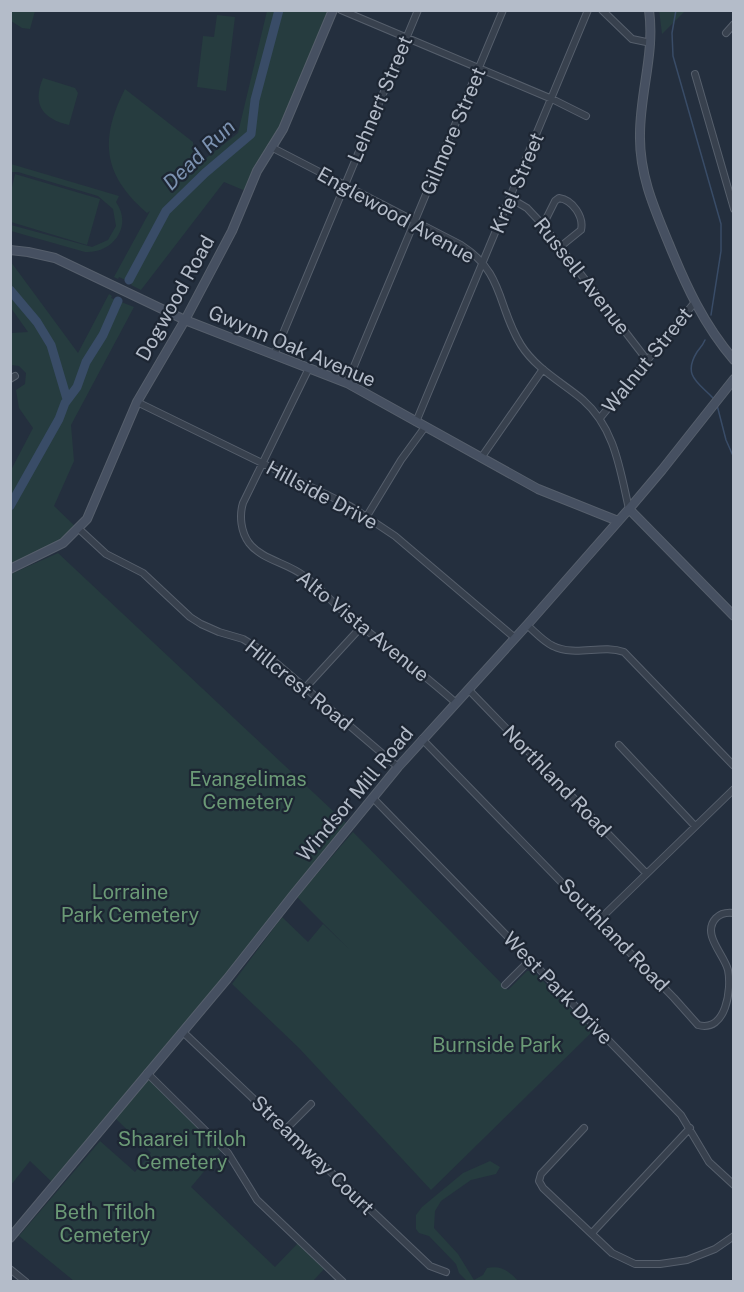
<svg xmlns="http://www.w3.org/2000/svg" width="744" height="1292" viewBox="0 0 744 1292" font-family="'Public Sans',sans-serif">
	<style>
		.green { fill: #263c3f }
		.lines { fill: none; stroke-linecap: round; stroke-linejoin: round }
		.stream { stroke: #394c67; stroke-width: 1.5 }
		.river { stroke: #394c67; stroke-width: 9 }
		.street-casing { stroke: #565f6c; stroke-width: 8 }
		.secondary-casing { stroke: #565f6c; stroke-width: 10 }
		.street { stroke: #38414e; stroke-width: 6 }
		.secondary { stroke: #465061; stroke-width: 8 }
		.labels { text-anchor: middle; stroke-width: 4.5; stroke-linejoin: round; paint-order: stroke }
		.street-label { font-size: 20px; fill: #b4bcc9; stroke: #1d2633 }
		.park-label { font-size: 20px; fill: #6b9a76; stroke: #1d2633 }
		.water-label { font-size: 21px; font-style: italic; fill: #7c92b1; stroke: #1d2633 }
	</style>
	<rect width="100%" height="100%" fill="#242f3e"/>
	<path class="green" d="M 11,10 L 35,11 L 30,29 L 22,28 L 11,21 Z
		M 659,10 L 685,10 L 685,11 L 662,34 Z
		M 267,11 L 331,11 L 280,132 L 248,192 L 224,182 L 141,290 L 131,285 L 132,283 L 119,277 L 118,279 L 114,277 L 150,211 L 147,213 C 103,175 99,140 125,89 L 193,142 L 194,153 L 168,188 L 238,133 Z
		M 217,15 L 235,17 L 226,91 L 197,87 L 203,36 L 214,37 Z
		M 43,78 L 75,88 L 78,93 L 69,125 C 42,119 32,104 43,78 Z
		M 11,164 L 119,196 L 116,202 C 133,226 113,254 85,252 L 11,231 L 11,225 L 92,247 L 108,240 L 116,226 L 113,209 L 98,196 L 18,172 L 11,172 Z
		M 15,174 L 100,199 L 87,245 L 11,222 L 11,191 Z
		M 11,262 L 78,353 L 109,294 L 112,296 L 111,298 L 134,307 L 71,425 L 74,461 L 54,506 L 78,529 L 11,570 L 10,472 L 33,428 L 19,408 L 16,390 L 25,384 L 26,373 L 19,366 L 11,365 L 11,333 L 28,332 L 11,308 Z
		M 58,553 L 348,825 L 225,977 L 53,1183 L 30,1161 L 11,1185 L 11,574 Z
		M 353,832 L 508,990 L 527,971 L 533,971 L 593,1031 L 431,1190 L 299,1048 L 232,984 L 282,917 L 308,942 L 323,924 L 349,949 L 297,897 Z
		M 151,1079 L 222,1150 L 191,1187 L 275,1267 L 299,1242 L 325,1268 L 313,1281 L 74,1281 L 19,1236 L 100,1141 L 135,1172 L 151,1153 L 115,1118 L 145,1083 Z
		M 490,1161 L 500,1167 L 496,1174 L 471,1180 L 441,1201 L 435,1211 L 434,1228 L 458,1254 L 474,1280 L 483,1275 L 487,1268 C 501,1265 509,1271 518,1281 L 467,1281 L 459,1273 L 456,1264 L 429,1236 L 419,1233 L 416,1229 L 416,1215 L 422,1207 L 463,1173 Z"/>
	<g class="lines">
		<path class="stream" d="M 676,10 L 672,33 L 673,56 L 721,224 L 721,251 L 711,315
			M 705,340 C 703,345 700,348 697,352 C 682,376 699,383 713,398
			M 717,405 L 726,440 L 734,458"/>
		<path class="river" d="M 129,280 L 166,211 L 205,173 L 251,134 L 255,100 L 279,10
			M 10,290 L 37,322 L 51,345 L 67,399
			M 10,506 L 59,419 L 65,403 L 77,387 L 86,362 L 103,335 L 118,301"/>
		<g class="street-casing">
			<path id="street" d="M 341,10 L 552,99 L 586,116
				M 602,10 L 632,39 L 651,43
				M 726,33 L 734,24
				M 695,74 L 734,209
				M 271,147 L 461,245 C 505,273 497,307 521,345 C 536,369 563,383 583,400 C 615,428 620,470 629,509
				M 510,198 L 527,208 L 543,225 L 647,360
				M 543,225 L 555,201 L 559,198 C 573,200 584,217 581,230 L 560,247
				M 274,355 L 418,10
				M 309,368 L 243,503 C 239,516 241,532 249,543 C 262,560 288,563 304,576 C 317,585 327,596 338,607 C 377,640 418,669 456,703
				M 10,379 L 15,376
				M 347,383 L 503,10
				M 137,402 L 350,506 L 395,536 L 515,638
				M 600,418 L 695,302
				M 416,422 L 588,10
				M 481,458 L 543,369
				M 367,516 L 401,460 L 425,427
				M 79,529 L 106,554 L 143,573 L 190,617 L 201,624 L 219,632 L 243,639 L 261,650 L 398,767
				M 527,625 C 535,632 544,642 553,646 C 575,657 602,644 624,652 L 734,766
				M 306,687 L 362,626
				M 469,690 L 646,873
				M 422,739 L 674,998 L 698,1025 C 726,1033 732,989 728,970 C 724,954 701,934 716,918 C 721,913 727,912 734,913
				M 619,745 L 695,826
				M 373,798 L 681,1115 L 709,1162 L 734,1185
				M 599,920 L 734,789
				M 505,985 L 530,960
				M 183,1032 L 430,1266 L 446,1272
				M 147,1073 L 228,1153 L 257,1200 L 343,1282
				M 584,1128 L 541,1174 L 539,1181 L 543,1188 L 612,1253 L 635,1264 L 660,1264 L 687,1260 L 715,1249 L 734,1236
				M 286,1129 L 311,1104
				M 592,1233 L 690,1128
				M 10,1269 L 26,1282"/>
		</g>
		<g class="secondary-casing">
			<path id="secondary" d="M 649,10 C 655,53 640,92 640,134 C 639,174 654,208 669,244 C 686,286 704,325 734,360
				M 10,250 L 28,252 L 55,258 L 185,320 L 347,383 L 538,489 L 618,521
				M 629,509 L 734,616
				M 10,569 L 63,543 L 87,519 L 137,402 L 185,320 L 232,231 L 257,171 L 283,129 L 333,10
				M 10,1238 L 227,979 L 294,894 L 398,767 L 527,625 L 629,509 L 662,470 L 734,379"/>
		</g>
		<use href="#street" class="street"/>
		<use href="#secondary" class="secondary"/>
	</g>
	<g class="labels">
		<g class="street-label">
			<text transform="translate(380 99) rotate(-67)" y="7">Lehnert Street</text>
			<text transform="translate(453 131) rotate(-67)" y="7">Gilmore Street</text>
			<text transform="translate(517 183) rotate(-67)" y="7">Kriel Street</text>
			<text transform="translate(396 215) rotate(29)" y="7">Englewood Avenue</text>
			<text transform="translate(582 276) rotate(52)" y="7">Russell Avenue</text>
			<text transform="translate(175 298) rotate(-61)" y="7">Dogwood Road</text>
			<text transform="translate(292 346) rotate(23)" y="7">Gwynn Oak Avenue</text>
			<text transform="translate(647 360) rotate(-51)" y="7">Walnut Street</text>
			<text transform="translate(322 495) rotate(28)" y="7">Hillside Drive</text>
			<text transform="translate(363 626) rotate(39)" y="7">Alto Vista Avenue</text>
			<text transform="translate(299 685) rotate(39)" y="7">Hillcrest Road</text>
			<text transform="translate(557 781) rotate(46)" y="7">Northland Road</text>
			<text transform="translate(355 794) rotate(-50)" y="7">Windsor Mill Road</text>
			<text transform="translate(614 935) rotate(46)" y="7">Southland Road</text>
			<text transform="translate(558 988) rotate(46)" y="7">West Park Drive</text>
			<text transform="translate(313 1155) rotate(44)" y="7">Streamway Court</text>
		</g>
		<g class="park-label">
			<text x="248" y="786">Evangelimas<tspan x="248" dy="23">Cemetery</tspan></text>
			<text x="130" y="899">Lorraine<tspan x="130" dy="23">Park Cemetery</tspan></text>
			<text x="497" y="1052">Burnside Park</text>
			<text x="182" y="1146">Shaarei Tfiloh<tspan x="182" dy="23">Cemetery</tspan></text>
			<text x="105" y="1219">Beth Tfiloh<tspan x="105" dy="23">Cemetery</tspan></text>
		</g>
		<g class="water-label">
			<text transform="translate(199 155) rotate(-44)" y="7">Dead Run</text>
		</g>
	</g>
	<rect width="744" height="1292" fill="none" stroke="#b4bcc9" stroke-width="24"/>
</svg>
